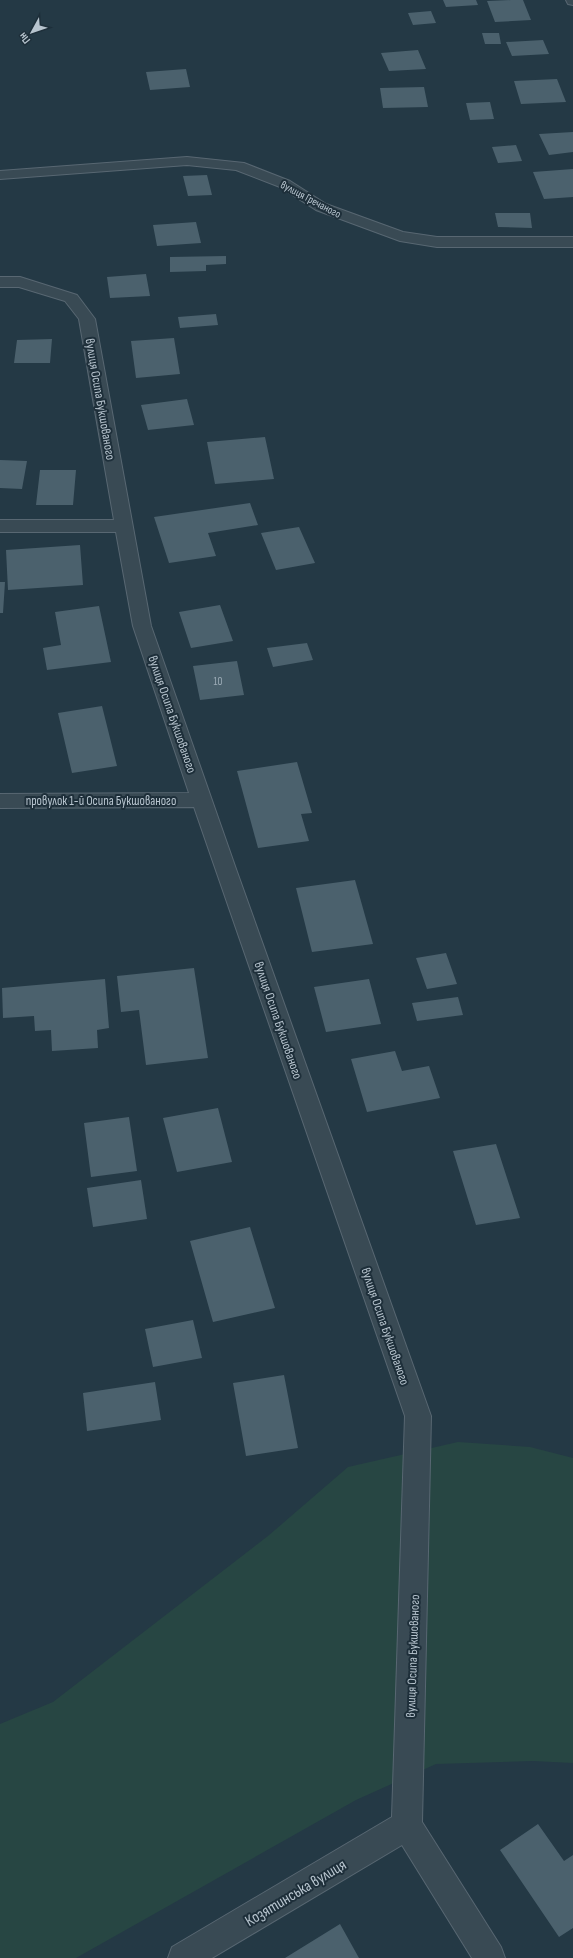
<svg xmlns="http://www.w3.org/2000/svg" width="573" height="1958" viewBox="0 0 573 1958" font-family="'Sofia Sans Condensed',sans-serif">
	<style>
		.green { fill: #274643 }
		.building { fill: #4b616d }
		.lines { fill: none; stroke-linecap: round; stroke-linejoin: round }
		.street-casing { stroke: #586772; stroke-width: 2 }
		.street { fill: #394a54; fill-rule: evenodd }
		.labels { text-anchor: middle; stroke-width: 4; stroke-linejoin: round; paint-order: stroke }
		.far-street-label { font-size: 11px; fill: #b7c4ce; stroke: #1e2f3a }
		.number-label { font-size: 11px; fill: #9cabb6 }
		.street-label { font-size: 13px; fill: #b7c4ce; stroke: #1e2f3a }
		.near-street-label { font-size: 16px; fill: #b7c4ce; stroke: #1e2f3a }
	</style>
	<rect width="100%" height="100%" fill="#243945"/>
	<path class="green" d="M 458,1442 L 530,1447 L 573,1458 L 573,1763 L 533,1761 L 436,1764 L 356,1800 L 76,1958 L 0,1958 L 0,1724 L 53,1702 L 268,1536 L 348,1467 Z"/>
	<path class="building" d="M 443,0 L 476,0 L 478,5 L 446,7 Z
		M 511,0 L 523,0 L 531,20 L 495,22 L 487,1 Z
		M 431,11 L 436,23 L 413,25 L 408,13 Z
		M 482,33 L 499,33 L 501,44 L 485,44 Z
		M 543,40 L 549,54 L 512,56 L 506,42 Z
		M 418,50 L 426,69 L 389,71 L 381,53 Z
		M 186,69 L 190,87 L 150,90 L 146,72 Z
		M 557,79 L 566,102 L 521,104 L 514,81 Z
		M 424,87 L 428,107 L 383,108 L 380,88 Z
		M 490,102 L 494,119 L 470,120 L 466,103 Z
		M 573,132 L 573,152 L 549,155 L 539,134 Z
		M 516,145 L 522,161 L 498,163 L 492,147 Z
		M 573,169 L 573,197 L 544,199 L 533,172 Z
		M 207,175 L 212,195 L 188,196 L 183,176 Z
		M 495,213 L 530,213 L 532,228 L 498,227 Z
		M 196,222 L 201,243 L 157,246 L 153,225 Z
		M 226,256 L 226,264 L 206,265 L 206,271 L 170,272 L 170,257 Z
		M 146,274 L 150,296 L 110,298 L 107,277 Z
		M 216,314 L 218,325 L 180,328 L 178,317 Z
		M 174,338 L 180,374 L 136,378 L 131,341 Z
		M 52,339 L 50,363 L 14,363 L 17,340 Z
		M 187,399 L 194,425 L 148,430 L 141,405 Z
		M 265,437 L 274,479 L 215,484 L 207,442 Z
		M 0,460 L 27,461 L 22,489 L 0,488 Z
		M 40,470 L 76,470 L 73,505 L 36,505 Z
		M 250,503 L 258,525 L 208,533 L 216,556 L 169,563 L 154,517 Z
		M 299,527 L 315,563 L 276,570 L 261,533 Z
		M 80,545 L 83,585 L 8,590 L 6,550 Z
		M 0,582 L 5,582 L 3,613 L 0,613 Z
		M 220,605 L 233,641 L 191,648 L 179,612 Z
		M 99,606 L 111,662 L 47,670 L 43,648 L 61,645 L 55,612 Z
		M 307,643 L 313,660 L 273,667 L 267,648 Z
		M 237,661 L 244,695 L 200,700 L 193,666 Z
		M 102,706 L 117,766 L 72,773 L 58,713 Z
		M 297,762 L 312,813 L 301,814 L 309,841 L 258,848 L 237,771 Z
		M 355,880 L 373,944 L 312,952 L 296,888 Z
		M 446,953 L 457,984 L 427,989 L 416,958 Z
		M 194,968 L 208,1058 L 146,1065 L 139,1010 L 121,1012 L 117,976 Z
		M 105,979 L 109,1028 L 97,1030 L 98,1048 L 52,1051 L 51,1030 L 35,1031 L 34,1016 L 3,1018 L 2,988 Z
		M 369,979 L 381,1024 L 326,1032 L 314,987 Z
		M 458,997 L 463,1015 L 417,1021 L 412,1003 Z
		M 395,1051 L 402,1071 L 429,1066 L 440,1098 L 367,1112 L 351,1059 Z
		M 218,1108 L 232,1162 L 177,1172 L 163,1118 Z
		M 129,1117 L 137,1171 L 91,1177 L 84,1123 Z
		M 496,1144 L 520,1218 L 476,1225 L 453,1151 Z
		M 141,1180 L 147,1219 L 93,1227 L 87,1188 Z
		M 250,1227 L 275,1308 L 213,1322 L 190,1241 Z
		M 193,1320 L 202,1358 L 153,1367 L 145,1329 Z
		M 284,1375 L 298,1448 L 246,1456 L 233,1383 Z
		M 155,1382 L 161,1420 L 87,1431 L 83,1393 Z
		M 538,1824 L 564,1861 L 573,1855 L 573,1928 L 559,1937 L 500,1850 Z
		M 340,1924 L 359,1958 L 285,1958 Z"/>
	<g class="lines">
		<g class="street-casing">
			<path id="street" d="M 566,0 L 573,0 L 573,5 L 568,4 Z
				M 187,157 L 244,163 L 290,181 L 326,204 L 403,232 L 437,237 L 573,237 L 573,247 L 437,247 L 400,241 L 316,210 L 280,187 L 236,170 L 187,165 L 0,179 L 0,171 Z
				M 0,277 L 20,277 L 77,295 L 95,319 L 151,626 L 236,869 L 431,1416 L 422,1822 L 501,1947 L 505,1958 L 472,1958 L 402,1845 L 212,1958 L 168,1958 L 172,1947 L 392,1817 L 405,1416 L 194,807 L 0,808 L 0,794 L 189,793 L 133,626 L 116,532 L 0,532 L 0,520 L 114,520 L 79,319 L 65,301 L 19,287 L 0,287 Z"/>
		</g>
		<use href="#street" class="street"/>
	</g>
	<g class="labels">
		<g class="far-street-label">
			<text transform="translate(311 199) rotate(28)" y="4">вулиця Гречаного</text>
		</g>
		<g class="number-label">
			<text x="218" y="685">10</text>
		</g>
		<g class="street-label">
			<text transform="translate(101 399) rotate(80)" y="5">вулиця Осипа Букшованого</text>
			<text transform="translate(173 714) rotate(71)" y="5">вулиця Осипа Букшованого</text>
			<text x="101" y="805">провулок 1-й Осипа Букшованого</text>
			<text transform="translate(279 1020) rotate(71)" y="5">вулиця Осипа Букшованого</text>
			<text transform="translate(386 1326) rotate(71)" y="5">вулиця Осипа Букшованого</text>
			<text transform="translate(412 1656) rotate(-88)" y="5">вулиця Осипа Букшованого</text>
		</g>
		<g class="near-street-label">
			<text transform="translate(295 1892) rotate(-31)" y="6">Козятинська вулиця</text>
		</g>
	</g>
	<g transform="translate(32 32) rotate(230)" stroke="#1e2f3a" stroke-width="3" paint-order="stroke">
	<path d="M0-3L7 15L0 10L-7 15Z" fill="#b7c4ce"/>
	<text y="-6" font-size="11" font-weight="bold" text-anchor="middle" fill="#b7c4ce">Пн</text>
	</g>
</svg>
